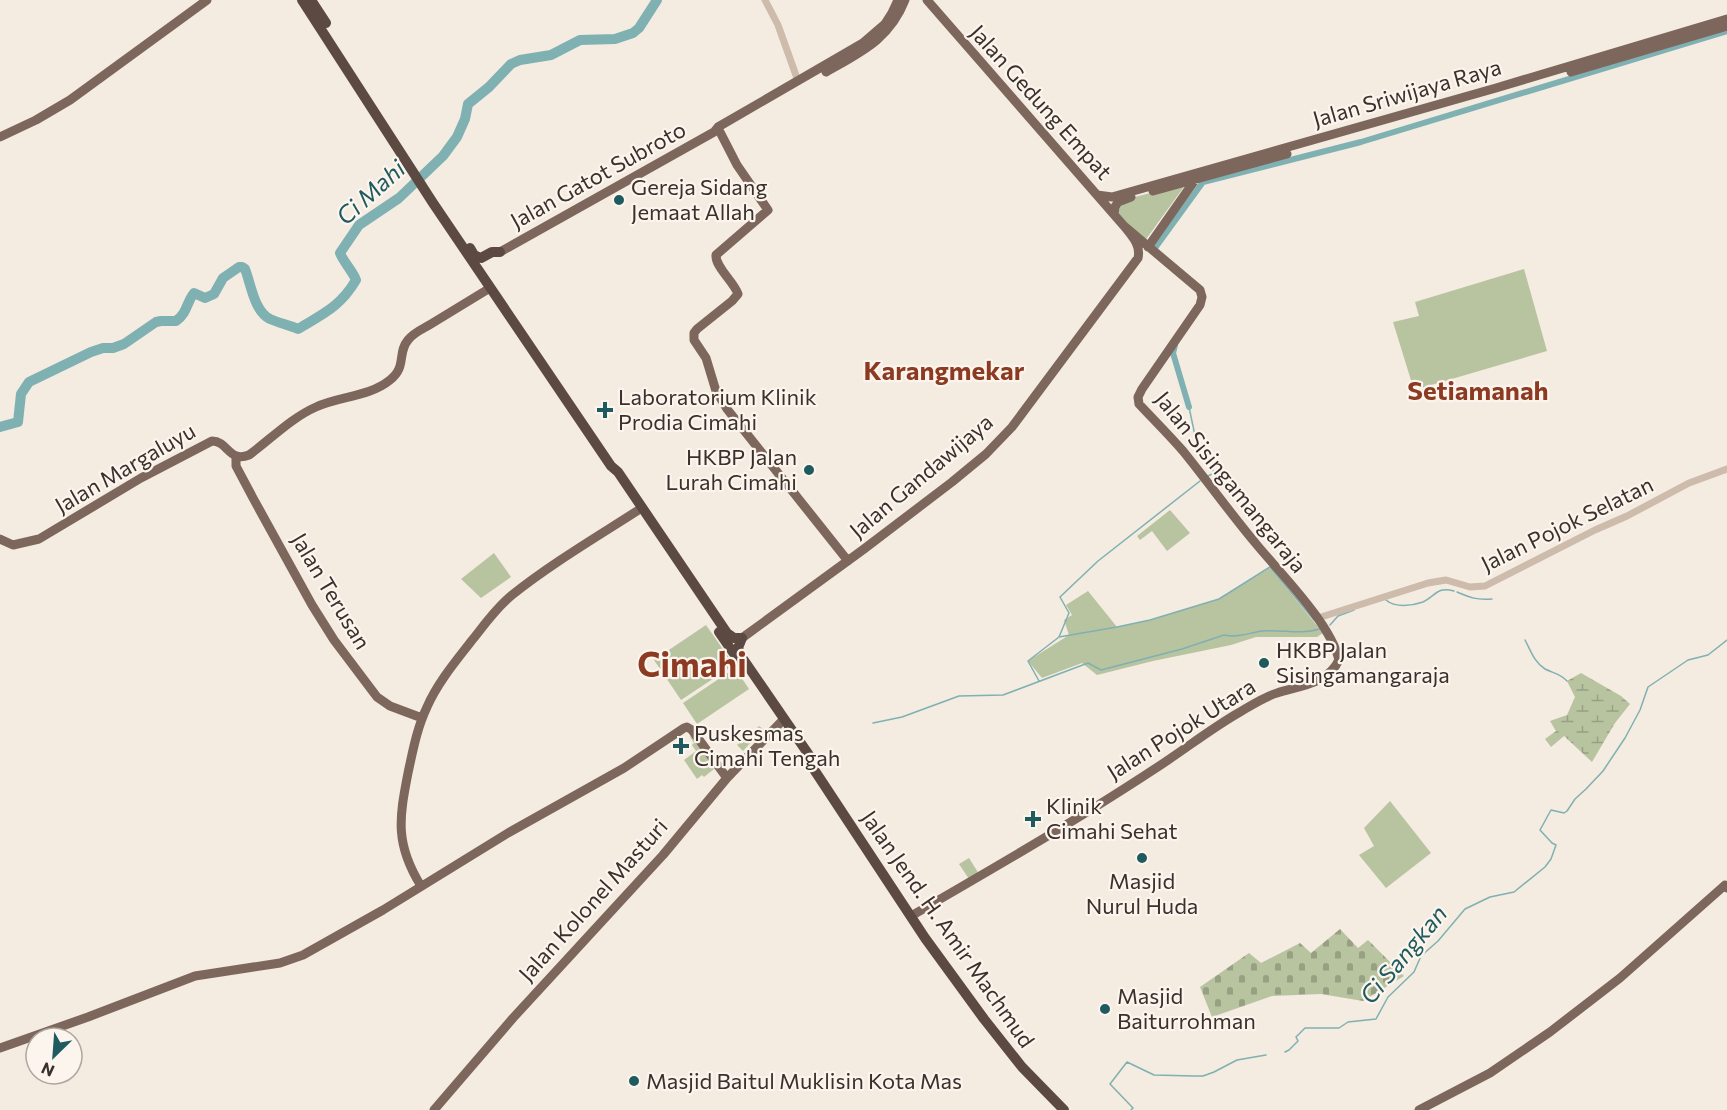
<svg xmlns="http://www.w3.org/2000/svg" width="1727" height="1110" viewBox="0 0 1727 1110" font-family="Commissioner,sans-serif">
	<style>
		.green { fill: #b8c4a0 }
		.wetland { fill: url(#wetland-marsh) }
		.cemetery { fill: url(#cemetery-stones) }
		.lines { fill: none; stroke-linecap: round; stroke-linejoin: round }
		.stream { stroke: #7fb0b2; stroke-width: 1.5 }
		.canal { stroke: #7fb0b2; stroke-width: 6 }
		.river { stroke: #7fb0b2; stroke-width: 10 }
		.minor { stroke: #cdbbac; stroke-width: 7 }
		.major { stroke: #7d675c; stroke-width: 9 }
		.highway { stroke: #5c4a42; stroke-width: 10 }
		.poi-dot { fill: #1f5a5e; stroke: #fbf5ee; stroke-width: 2 }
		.labels { text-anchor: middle; stroke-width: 4.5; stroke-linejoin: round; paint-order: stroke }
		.street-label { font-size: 22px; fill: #3b302b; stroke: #fbf5ee }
		.poi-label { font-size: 22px; fill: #3b302b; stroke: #fbf5ee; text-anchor: start }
		.water-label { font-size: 24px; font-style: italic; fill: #1f5a5e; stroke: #fbf5ee }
		.quarter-label { font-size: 26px; font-weight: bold; fill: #8c3b22; stroke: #fbf5ee }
		.town-label { font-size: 34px; font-weight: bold; fill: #8c3b22; stroke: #fbf5ee }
	</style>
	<defs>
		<pattern id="wetland-marsh" width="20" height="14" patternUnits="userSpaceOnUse" patternTransform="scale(1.5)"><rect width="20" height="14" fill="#b8c4a0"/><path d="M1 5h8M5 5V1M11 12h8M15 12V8" fill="none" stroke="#97a083"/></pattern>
		<pattern id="cemetery-stones" width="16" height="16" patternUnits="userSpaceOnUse" patternTransform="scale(1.5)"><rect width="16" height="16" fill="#b8c4a0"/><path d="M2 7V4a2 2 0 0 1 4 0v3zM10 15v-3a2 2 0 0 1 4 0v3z" fill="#97a083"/></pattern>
	</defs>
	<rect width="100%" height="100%" fill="#f4ebe1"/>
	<path class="green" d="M 1186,184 L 1144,242 L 1134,233 L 1111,203 Z
		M 1524,269 L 1547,351 L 1414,390 L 1393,322 L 1419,316 L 1415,302 Z
		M 1170,510 L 1190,533 L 1167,551 L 1152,531 L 1140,540 L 1137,536 Z
		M 494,553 L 511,577 L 481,598 L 461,579 Z
		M 1270,568 L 1323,633 L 1317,637 L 1256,637 L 1231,645 L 1153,661 L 1097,675 L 1082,663 L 1042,678 L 1028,661 L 1069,635 L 1064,620 L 1072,615 L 1066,605 L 1088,591 L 1117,627 L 1150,620 L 1219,599 Z
		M 706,625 L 734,665 L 681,700 L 654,660 Z
		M 735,668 L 749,689 L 697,724 L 683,703 Z
		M 759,726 L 763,729 L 743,751 L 737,745 Z
		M 692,735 L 714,769 L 704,777 L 702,775 L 697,779 L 684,760 L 696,751 L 692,745 L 694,743 L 690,737 Z
		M 1390,801 L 1431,853 L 1386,888 L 1359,855 L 1374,846 L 1364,828 Z
		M 969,858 L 979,874 L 969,879 L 959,864 Z"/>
	<path class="wetland" d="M 1581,673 L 1621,696 L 1630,704 L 1615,723 L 1592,762 L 1564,736 L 1551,747 L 1545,739 L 1556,731 L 1550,721 L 1567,715 L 1575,697 L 1567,681 Z"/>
	<path class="cemetery" d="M 1340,929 L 1358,948 L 1368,940 L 1404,976 L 1363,1001 L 1321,994 L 1272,996 L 1212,1017 L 1200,987 L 1249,953 L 1261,963 L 1300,943 L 1311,953 Z"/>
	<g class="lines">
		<path class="stream" d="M 1189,407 L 1198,450 L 1211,465 L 1214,473 L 1206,477
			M 1457,592 C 1471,598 1476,600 1492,599
			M 1386,600 C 1395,608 1412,606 1423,602 C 1436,596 1437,586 1454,591
			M 1330,625 L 1338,616 L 1354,610
			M 1059,637 L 1069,613 L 1060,597 L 1098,561 L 1200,481
			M 1525,640 C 1531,651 1534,662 1545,669 C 1553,673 1561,674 1567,681
			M 1039,681 L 1028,661 L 1059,637 L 1117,627 L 1150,620 L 1219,599 L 1270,567 L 1314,620
			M 873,723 L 902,717 L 959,696 L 1003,695 L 1088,663 L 1101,670 L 1182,649 L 1224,635 C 1236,638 1249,633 1262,631 C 1281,629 1301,635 1320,629
			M 1285,1052 L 1289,1050 L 1298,1041 L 1296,1037 L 1305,1028 L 1339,1028 L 1348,1022 L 1376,1019 L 1388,997 L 1414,972 L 1421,956 L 1438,941 L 1465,909 L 1490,897 L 1514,892 L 1545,867 L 1551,859 L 1556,845 L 1552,843 L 1540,830 L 1551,810 L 1564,813 L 1567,811 L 1575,799 L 1586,789 L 1603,771 L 1625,738 L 1640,710 L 1648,687 L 1688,660 L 1708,655 L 1727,640
			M 1131,1110 L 1133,1108 L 1110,1084 L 1127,1062 L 1154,1075 L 1194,1076 L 1203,1076 L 1214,1072 L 1237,1060 L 1266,1055"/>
		<path class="canal" d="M 1155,248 L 1203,182 L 1361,142 L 1727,31
			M 1175,345 L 1173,353 L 1189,407"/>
		<path class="river" d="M 0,427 L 18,422 L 21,394 L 29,382 L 91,352 L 103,348 L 113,348 L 124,344 L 156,322 L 161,321 L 176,321 C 188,312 186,303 194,293 L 205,298 L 214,294 L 223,278 L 239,267 L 242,267 L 245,269 C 251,284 254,311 270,319 C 279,323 289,325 298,329 C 323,314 340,307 356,280 C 352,270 344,263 340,253 L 359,225 L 399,198 L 443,156 L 457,137 L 465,119 L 468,104 L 489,87 L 511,64 L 520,60 L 551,55 L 580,40 L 615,39 L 633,33 L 639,28 L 657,0"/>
		<path class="minor" d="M 765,0 L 778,25 L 798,81
			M 1318,618 L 1428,583 L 1446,580 L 1470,587 L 1485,586 L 1595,530 L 1627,516 L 1689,483 L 1727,469"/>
		<path class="major" d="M 826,72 C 861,52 890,39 905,0
			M 1571,72 L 1727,26
			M 720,132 L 737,165 L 768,210 L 716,255 C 715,267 734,282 738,294 L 732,301 L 697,329 L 694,333 L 694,340 L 706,358 L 716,391 L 727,409 L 848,561
			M 0,137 L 36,120 L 70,100 L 207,0
			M 1153,191 L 1287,154
			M 1097,195 L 1112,197 L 1496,88 L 1727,19
			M 1114,214 L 1115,207 L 1118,202 L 1131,197
			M 1148,247 L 1195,180
			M 500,252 L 714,132 L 718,127 L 863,43 L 885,24 L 892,13 L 898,0
			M 236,457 L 236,466 L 253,498 L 312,605 L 334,640 L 377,697 L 390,706 L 422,718
			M 0,539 L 13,545 L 39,539 L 141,478 L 212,441 C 228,441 229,463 249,455 C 271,439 291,418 316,407 C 340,396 369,397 390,380 C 407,367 397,353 408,340 C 414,332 423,329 431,324 C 451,312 470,300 490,288
			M 742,638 L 864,549 L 952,482 L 986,454 L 1012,427 L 1138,258 C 1141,245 1132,236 1124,226 L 927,0
			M 421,886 C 395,844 399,819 408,773 C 413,750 417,728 427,707 C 438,682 456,661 473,639 C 485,624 496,608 512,595 C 551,564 595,538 637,511
			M 911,916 C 992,869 1074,822 1153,770 C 1183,751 1210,729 1240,712 C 1252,705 1264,697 1277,693 C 1298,686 1327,685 1339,660 C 1331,624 1281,574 1257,545 C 1231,514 1208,482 1183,451 C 1169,435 1154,420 1139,404 L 1138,397 L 1142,389 L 1200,305 L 1202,297 L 1200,290 L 1124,226
			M 0,1048 L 88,1017 L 195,976 L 280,963 L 303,955 L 383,910 L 508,833 L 624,768 L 684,728 L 687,727 L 692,730 L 727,778
			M 434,1110 L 513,1018 L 663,855 L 727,778 L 784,719
			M 1419,1110 L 1490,1073 L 1550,1032 L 1620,978 L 1725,885 L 1727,888"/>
		<path class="highway" d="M 302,0 L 433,203 L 611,466 L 618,472 L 727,633 L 734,638 L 742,638 L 738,648 L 741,656 L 809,755 L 810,763
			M 311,0 L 326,23
			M 470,248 L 474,255 L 481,258 L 492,252 L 500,252
			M 719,632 L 739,661
			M 806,761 L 813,768 L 925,938 L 984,1019 L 1022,1067 L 1064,1110"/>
	</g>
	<g class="poi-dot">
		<circle cx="619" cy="200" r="6"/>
		<path d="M602 401h6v6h6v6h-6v6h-6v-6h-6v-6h6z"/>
		<circle cx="809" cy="470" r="6"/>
		<circle cx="1264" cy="663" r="6"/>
		<path d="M678 737h6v6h6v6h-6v6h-6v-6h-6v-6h6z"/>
		<path d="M1030 810h6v6h6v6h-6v6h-6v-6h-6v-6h6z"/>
		<circle cx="1142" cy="858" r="6"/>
		<circle cx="1105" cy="1009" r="6"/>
		<circle cx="634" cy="1081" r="6"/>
	</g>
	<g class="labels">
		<g class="street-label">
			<text transform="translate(1407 93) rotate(-16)" y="8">Jalan Sriwijaya Raya</text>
			<text transform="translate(1041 102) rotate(48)" y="8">Jalan Gedung Empat</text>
			<text transform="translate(598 175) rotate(-29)" y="8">Jalan Gatot Subroto</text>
			<text transform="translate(125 468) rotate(-30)" y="8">Jalan Margaluyu</text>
			<text transform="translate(921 476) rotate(-40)" y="8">Jalan Gandawijaya</text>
			<text transform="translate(1231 482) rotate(51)" y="8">Jalan Sisingamangaraja</text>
			<text transform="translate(1567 524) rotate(-26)" y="8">Jalan Pojok Selatan</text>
			<text transform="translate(331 591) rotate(59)" y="8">Jalan Terusan</text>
			<text transform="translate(1181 729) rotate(-32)" y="8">Jalan Pojok Utara</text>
			<text transform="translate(593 900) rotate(-48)" y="8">Jalan Kolonel Masturi</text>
			<text transform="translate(948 929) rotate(55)" y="8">Jalan Jend. H. Amir Machmud</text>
		</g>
		<g class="poi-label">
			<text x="631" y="195">Gereja Sidang<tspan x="631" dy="25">Jemaat Allah</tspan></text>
			<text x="618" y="405">Laboratorium Klinik<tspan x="618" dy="25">Prodia Cimahi</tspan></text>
			<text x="797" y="465" text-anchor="end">HKBP Jalan<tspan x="797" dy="25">Lurah Cimahi</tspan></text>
			<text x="1276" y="658">HKBP Jalan<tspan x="1276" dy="25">Sisingamangaraja</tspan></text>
			<text x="694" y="741">Puskesmas<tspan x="694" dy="25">Cimahi Tengah</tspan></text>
			<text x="1046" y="814">Klinik<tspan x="1046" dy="25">Cimahi Sehat</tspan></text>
			<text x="1142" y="889" text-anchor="middle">Masjid<tspan x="1142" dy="25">Nurul Huda</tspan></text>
			<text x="1117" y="1004">Masjid<tspan x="1117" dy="25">Baiturrohman</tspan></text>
			<text x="646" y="1089">Masjid Baitul Muklisin Kota Mas</text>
		</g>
		<g class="water-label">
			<text transform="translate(371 193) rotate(-42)" y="8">Ci Mahi</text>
			<text transform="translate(1404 955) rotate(-50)" y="8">Ci Sangkan</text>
		</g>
		<g class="quarter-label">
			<text x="944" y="380">Karangmekar</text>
			<text x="1478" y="400">Setiamanah</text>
		</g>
		<g class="town-label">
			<text x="692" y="677">Cimahi</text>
		</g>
	</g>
	<g transform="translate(54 1056) rotate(205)"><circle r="28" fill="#fbf5ee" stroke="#aea6a0" stroke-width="1.5"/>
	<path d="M0-4.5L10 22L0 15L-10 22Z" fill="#1f5a5e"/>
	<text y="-9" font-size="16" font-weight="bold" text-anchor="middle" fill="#3b302b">N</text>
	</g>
</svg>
